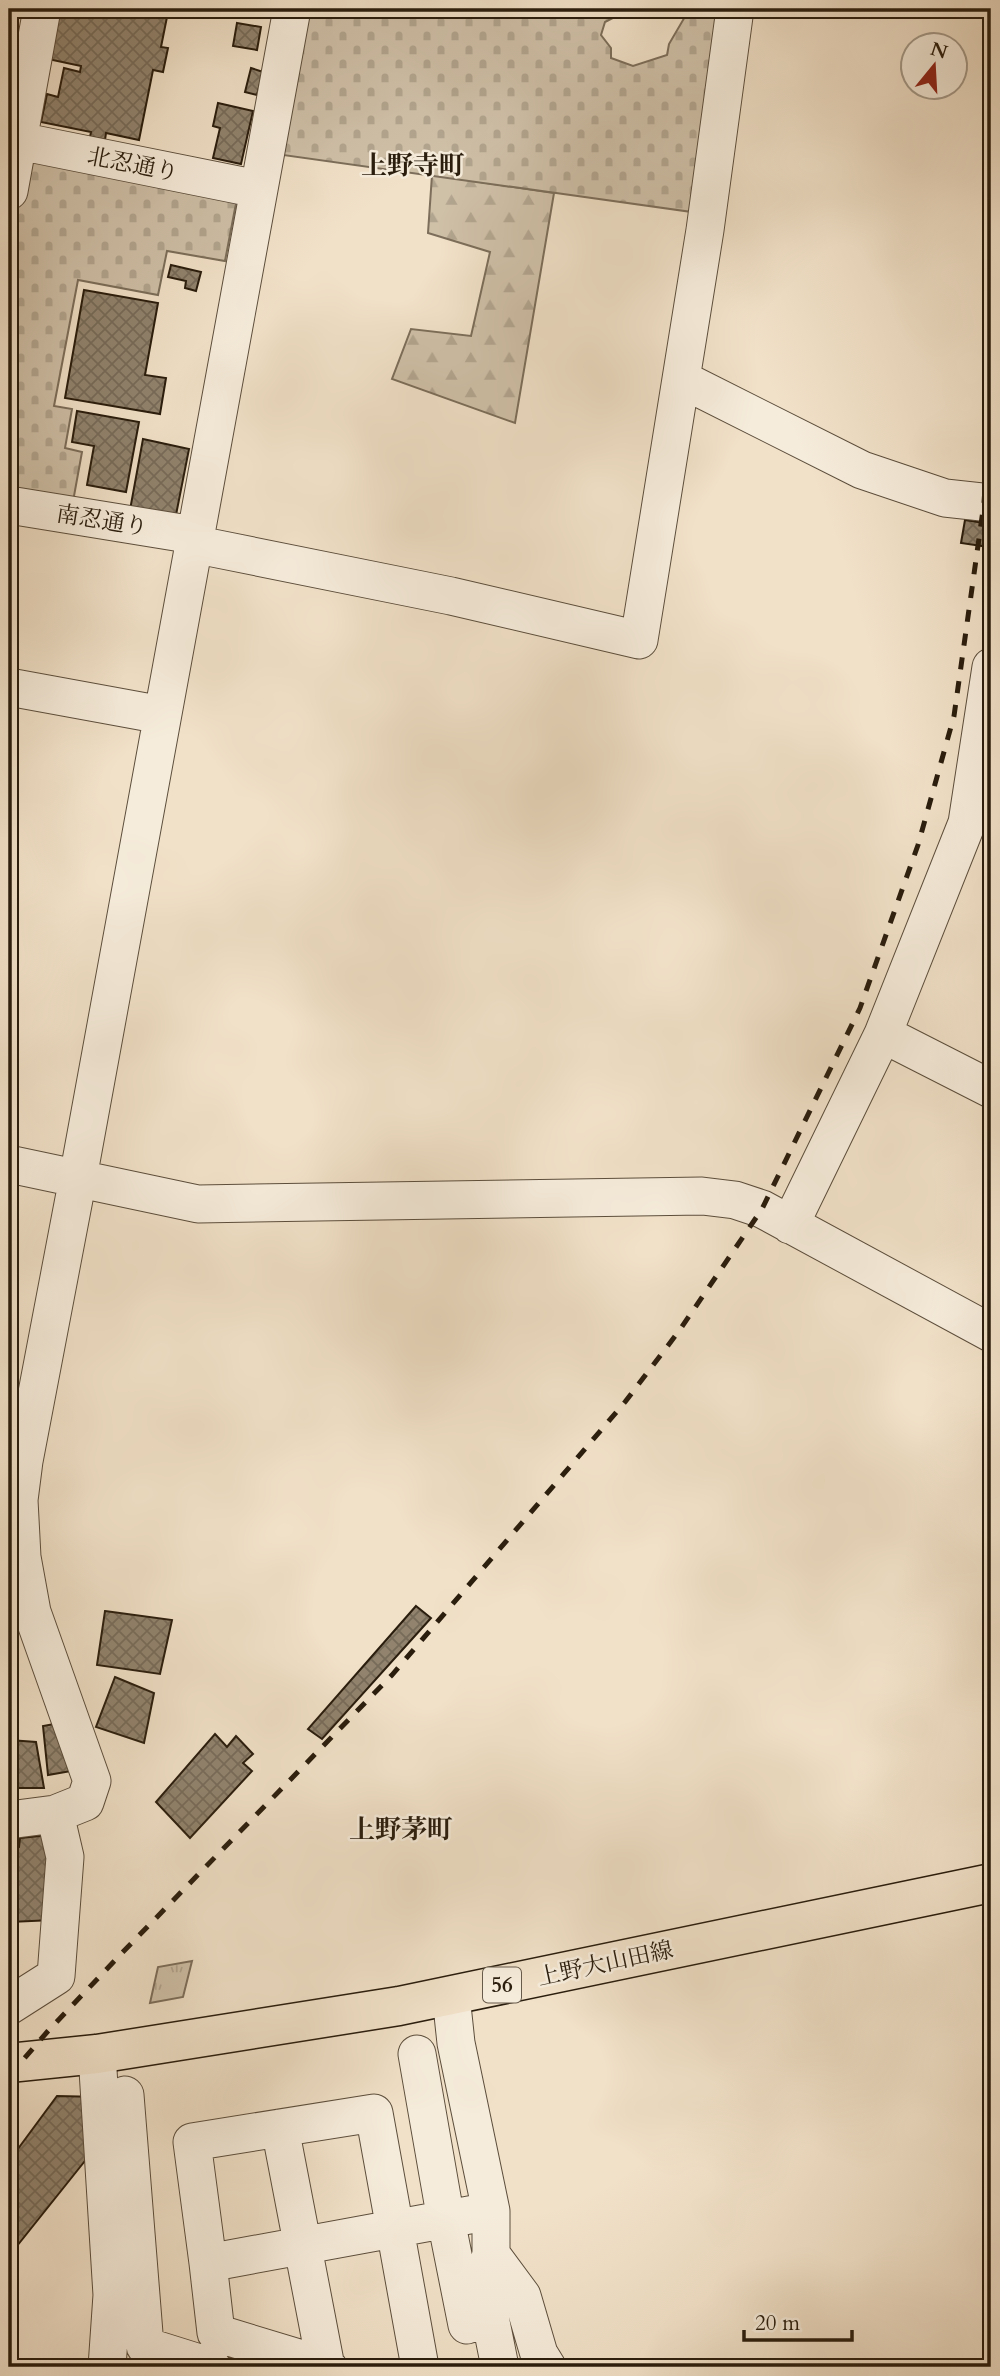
<svg xmlns="http://www.w3.org/2000/svg" width="1000" height="2376" viewBox="0 0 1000 2376" font-family="Cardo,'Noto Serif JP',serif">
	<style>
		.grass { fill: url(#grass-tufts); stroke: #7c6e5a; stroke-width: 2 }
		.forest { fill: url(#forest-firs); stroke: #7c6e5a; stroke-width: 2 }
		.cemetery { fill: url(#cemetery-stones); stroke: #7c6e5a; stroke-width: 2 }
		.building { fill: url(#building-cross-hatch); stroke: #2a1d0d; stroke-width: 2 }
		.lines { fill: none; stroke-linecap: round; stroke-linejoin: round }
		.minor-casing { stroke: #5c4e3c; stroke-width: 39 }
		.major-casing { stroke: #2a1d0d; stroke-width: 41 }
		.minor { stroke: #f6ecdb; stroke-width: 37 }
		.major { stroke: #f1e1c8; stroke-width: 38 }
		.rail { stroke: #2a1d0d; stroke-width: 5; stroke-dasharray: 12 12; stroke-linecap: butt }
		.labels { text-anchor: middle; stroke-width: 5; stroke-linejoin: round; paint-order: stroke }
		.shield { fill: #f6ecdb; stroke: #675b4b; stroke-width: 2 }
		.shield-label { font-size: 21px; font-weight: bold; fill: #2a1d0d }
		.street-label { font-size: 23px; fill: #2a1d0d; stroke: #f6ecdb }
		.quarter-label { font-size: 26px; font-weight: bold; fill: #2a1d0d; stroke: #f6ecdb }
	</style>
	<defs>
		<pattern id="grass-tufts" width="24" height="20" patternUnits="userSpaceOnUse" patternTransform="scale(1.75)"><rect width="24" height="20" fill="#cfc0a8"/><path d="M3 7l-1-3M5 7V3M7 7l1-3M15 17l-1-3M17 17v-4M19 17l1-3" fill="none" stroke="#b2a58f"/></pattern>
		<pattern id="forest-firs" width="22" height="20" patternUnits="userSpaceOnUse" patternTransform="scale(1.75)"><rect width="22" height="20" fill="#cfc0a8"/><path d="M5 1l3.5 6h-7zM16 11l3.5 6h-7z" fill="#b2a58f"/></pattern>
		<pattern id="cemetery-stones" width="16" height="16" patternUnits="userSpaceOnUse" patternTransform="scale(1.75)"><rect width="16" height="16" fill="#cfc0a8"/><path d="M2 7V4a2 2 0 0 1 4 0v3zM10 15v-3a2 2 0 0 1 4 0v3z" fill="#b2a58f"/></pattern>
		<pattern id="building-cross-hatch" width="8" height="8" patternUnits="userSpaceOnUse" patternTransform="scale(1.75)"><rect width="8" height="8" fill="#91836e"/><path d="M0 0l8 8M0 8l8-8" fill="none" stroke="#776b59"/></pattern>
	</defs>
	<rect width="100%" height="100%" fill="#f1e1c8"/>
	<filter id="stains"><feTurbulence type="fractalNoise" baseFrequency=".00286" numOctaves="4"/><feColorMatrix values="0 0 0 0 .2 0 0 0 0 .09 0 0 0 0 .02 0 0 0 .5 -.17"/></filter>
	<radialGradient id="worn" r=".72"><stop offset=".6" stop-color="#630" stop-opacity="0"/><stop offset="1" stop-color="#630" stop-opacity=".3"/></radialGradient>
	<path class="grass" d="M 192,1961 L 183,1997 L 150,2003 L 158,1967 Z"/>
	<path class="forest" d="M 432,175 L 554,193 L 515,423 L 392,379 L 411,329 L 471,336 L 490,252 L 428,233 Z"/>
	<path class="cemetery" d="M 310,9 L 539,9 L 551,11 L 552,9 L 617,9 L 617,16 L 605,22 L 601,35 L 611,48 L 611,58 L 633,66 L 667,55 L 669,44 L 686,15 L 684,9 L 722,9 L 692,212 L 283,155 Z
		M 27,158 L 237,198 L 225,261 L 167,251 L 158,295 L 78,280 L 54,406 L 72,409 L 65,448 L 82,452 L 72,507 L 9,496 L 9,255 Z"/>
	<path class="building" d="M 59,9 L 71,11 L 72,9 L 128,9 L 167,17 L 161,47 L 168,48 L 163,72 L 153,70 L 139,140 L 106,133 L 105,140 L 90,137 L 91,132 L 41,122 L 47,94 L 58,97 L 64,68 L 80,72 L 81,66 L 48,59 Z
		M 142,9 L 168,9 L 167,14 Z
		M 237,23 L 261,27 L 257,50 L 233,46 Z
		M 251,68 L 263,72 L 257,95 L 245,92 Z
		M 218,103 L 253,111 L 241,164 L 213,158 L 220,128 L 213,126 Z
		M 171,265 L 201,272 L 196,291 L 185,288 L 186,281 L 168,277 Z
		M 84,290 L 158,303 L 145,375 L 166,378 L 160,414 L 65,398 Z
		M 77,411 L 139,422 L 126,492 L 87,485 L 94,446 L 72,442 Z
		M 143,439 L 189,449 L 175,520 L 130,510 Z
		M 965,520 L 991,524 L 989,547 L 961,543 Z
		M 416,1606 L 431,1618 L 322,1739 L 308,1729 Z
		M 105,1611 L 172,1620 L 160,1674 L 97,1665 Z
		M 115,1677 L 154,1693 L 144,1743 L 96,1727 Z
		M 71,1721 L 77,1770 L 48,1775 L 43,1726 Z
		M 215,1734 L 227,1747 L 236,1736 L 253,1754 L 243,1763 L 252,1771 L 190,1838 L 156,1802 Z
		M 9,1740 L 36,1742 L 44,1788 L 9,1788 Z
		M 50,1835 L 75,1919 L 10,1922 L 9,1851 L 19,1847 L 20,1838 Z
		M 57,2096 L 101,2097 L 104,2137 L 9,2256 L 9,2161 Z"/>
	<g class="lines">
		<g class="minor-casing">
			<path id="minor" d="M 9,139 L 258,189
				M 9,191 L 42,9
				M 681,379 L 862,470 L 945,498 L 991,503
				M 9,505 L 194,535
				M 193,544 L 451,596 L 639,640 L 705,230 L 735,9
				M 9,687 L 162,715
				M 883,1034 L 991,1089
				M 9,1164 L 198,1204 L 702,1196 L 735,1200 L 762,1209 L 991,1333
				M 790,1225 L 883,1034 L 967,823 L 991,667
				M 9,1820 L 55,1814 L 85,1802 L 92,1781 L 32,1612 L 22,1557 L 19,1500 L 24,1461 L 78,1178 L 292,9
				M 451,1996 L 456,2043 L 491,2211 L 491,2254 L 483,2282 L 500,2367
				M 9,2006 L 56,1976 L 65,1857 L 55,1814
				M 97,2054 L 112,2295 L 107,2367
				M 417,2054 L 446,2220 L 467,2325
				M 125,2095 L 145,2346 L 212,2367
				M 280,2128 L 326,2367
				M 491,2254 L 522,2296 L 539,2354 L 547,2367
				M 208,2263 L 192,2142 L 374,2113 L 420,2367
				M 328,2367 L 216,2333 L 208,2263 L 491,2211"/>
		</g>
		<g class="major-casing">
			<path id="major" d="M 9,2063 L 97,2054 L 399,2006 L 991,1883"/>
		</g>
		<use href="#minor" class="minor"/>
		<use href="#major" class="major"/>
		<path class="rail" d="M 9,2076 L 48,2031 L 121,1954 L 392,1675 L 625,1402 L 679,1331 L 762,1209 L 860,1008 L 918,845 L 954,716 L 984,503 L 991,395"/>
	</g>
	<g class="labels">
		<rect class="shield" x="483" y="1967.5" width="38" height="35" rx="5"/>
		<g class="shield-label">
			<text x="502" y="1992">56</text>
		</g>
		<g class="street-label">
			<text transform="translate(133 164) rotate(11)" y="8">北忍通り</text>
			<text transform="translate(102 520) rotate(9)" y="8">南忍通り</text>
			<text transform="translate(605 1963) rotate(-12)" y="8">上野大山田線</text>
		</g>
		<g class="quarter-label">
			<text x="413" y="174">上野寺町</text>
			<text x="401" y="1838">上野茅町</text>
		</g>
	</g>
	<rect width="1000" height="2376" fill="none" stroke="#f1e1c8" stroke-width="35"/>
	<rect x="10" y="10" width="979" height="2355" fill="none" stroke="#2a1d0d" stroke-width="3.5"/>
	<rect x="18" y="18" width="965" height="2341" fill="none" stroke="#2a1d0d" stroke-width="2"/>
	<g transform="translate(934 66) rotate(18)"><circle r="33" fill="#f6ecdb" stroke="#a49989" stroke-width="2"/>
	<path d="M0-5L12 26L0 18L-12 26Z" fill="#8f2418"/>
	<text y="-10" font-size="19" font-weight="bold" text-anchor="middle" fill="#2a1d0d">N</text>
	</g>
	<path d="M744 2330v10h108v-10" fill="none" stroke="#2a1d0d" stroke-width="3.5"/>
	<text x="755" y="2330" font-size="21" fill="#2a1d0d" stroke="#f6ecdb" stroke-width="5" paint-order="stroke">20 m</text>
	<rect width="100%" height="100%" filter="url(#stains)"/>
	<rect width="100%" height="100%" fill="url(#worn)"/>
</svg>
